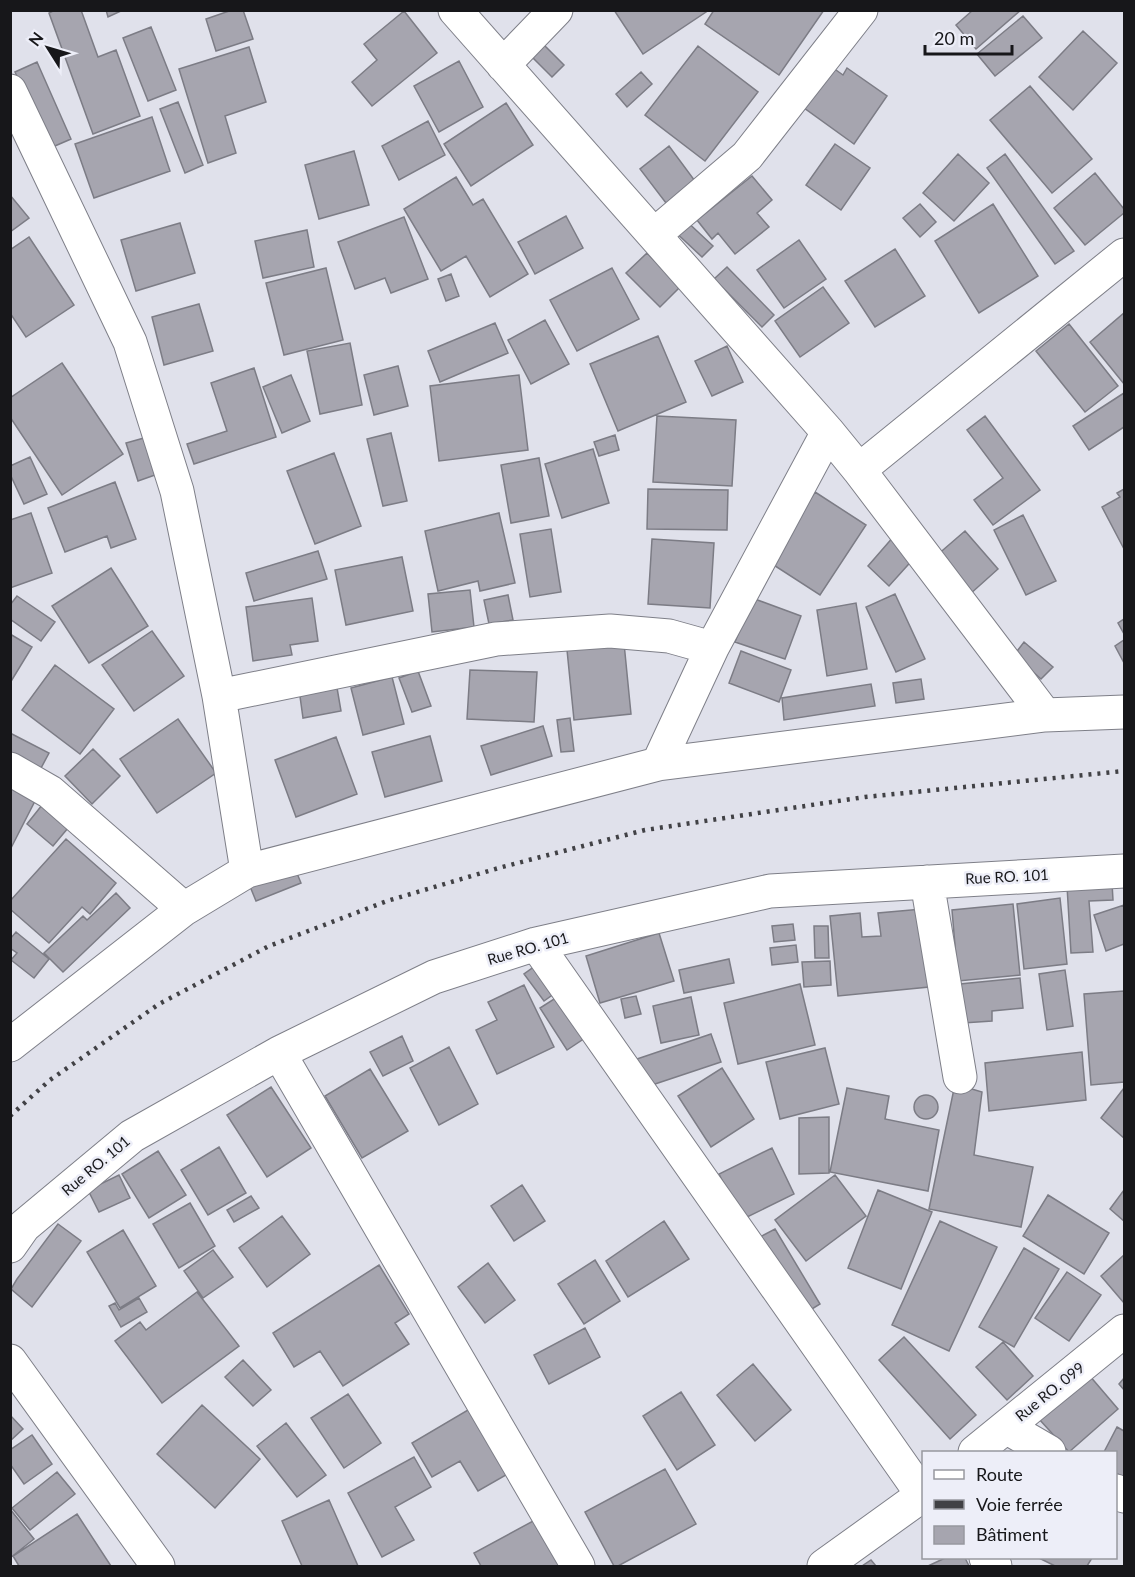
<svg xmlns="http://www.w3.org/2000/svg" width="1135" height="1577" viewBox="0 0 1135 1577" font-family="Lato,sans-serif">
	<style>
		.building { fill: #a6a5af; stroke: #7c7c85; stroke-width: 1.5 }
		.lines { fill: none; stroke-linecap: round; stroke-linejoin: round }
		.minor-casing { stroke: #7e7f88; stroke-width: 35 }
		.minor { stroke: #fff; stroke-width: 33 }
		.rail { stroke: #414145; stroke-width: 4.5; stroke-dasharray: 3 6; stroke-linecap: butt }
		.labels { text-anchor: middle; stroke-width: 5; stroke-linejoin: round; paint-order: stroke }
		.street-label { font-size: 15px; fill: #17171a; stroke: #edeef8 }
	</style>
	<rect width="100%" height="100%" fill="#e0e1eb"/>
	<path class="building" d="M 55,10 L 81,10 L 98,57 L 116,50 L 140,116 L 93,134 L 49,13 Z
		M 106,10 L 123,10 L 108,17 Z
		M 232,10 L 243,10 L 253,39 L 216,51 L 206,19 Z
		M 614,10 L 709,10 L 643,54 Z
		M 714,10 L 824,10 L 779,75 L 705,24 Z
		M 973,10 L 1021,10 L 976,49 L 956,25 Z
		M 404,11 L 437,53 L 372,106 L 352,82 L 377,60 L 364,44 Z
		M 1023,16 L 1042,38 L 995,76 L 977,54 Z
		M 151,27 L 176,90 L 148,101 L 123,38 Z
		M 1083,31 L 1117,63 L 1073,110 L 1039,77 Z
		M 539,40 L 564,65 L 552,77 L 527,52 Z
		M 698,46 L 758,92 L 705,161 L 645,115 Z
		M 249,47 L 266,102 L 225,116 L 236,153 L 208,163 L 179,69 Z
		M 459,61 L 483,107 L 439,132 L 414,86 Z
		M 37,62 L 71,139 L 48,149 L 15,72 Z
		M 829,65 L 843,75 L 847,68 L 887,96 L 854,144 L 800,105 Z
		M 641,72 L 652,84 L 627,107 L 616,94 Z
		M 1030,86 L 1092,159 L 1052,193 L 990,120 Z
		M 178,102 L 203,165 L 185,173 L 160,109 Z
		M 506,103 L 533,145 L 471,186 L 444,144 Z
		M 152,117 L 170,171 L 94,198 L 75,144 Z
		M 428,121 L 445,155 L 399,180 L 382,146 Z
		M 835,144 L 870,168 L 841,210 L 806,185 Z
		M 669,146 L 695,181 L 666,203 L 640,169 Z
		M 354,151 L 369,205 L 319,219 L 305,165 Z
		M 958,154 L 989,183 L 954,221 L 923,193 Z
		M 1005,154 L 1074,251 L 1055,264 L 987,168 Z
		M 1095,173 L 1124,209 L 1124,213 L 1085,245 L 1054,208 Z
		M 752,176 L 772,200 L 757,213 L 769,227 L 735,254 L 718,233 L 712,239 L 697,220 Z
		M 456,177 L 473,205 L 483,199 L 528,274 L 490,297 L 466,256 L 441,271 L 404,209 Z
		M 10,195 L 29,218 L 10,232 Z
		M 920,204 L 936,222 L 920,237 L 903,218 Z
		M 993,204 L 1038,276 L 979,313 L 935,241 Z
		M 566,216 L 583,248 L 535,274 L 518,242 Z
		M 404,217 L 428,279 L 391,293 L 385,278 L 355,289 L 338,242 Z
		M 682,217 L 713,246 L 702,257 L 671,228 Z
		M 180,223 L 195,273 L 136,291 L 121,240 Z
		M 307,230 L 314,267 L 263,278 L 255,241 Z
		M 29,237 L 74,305 L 26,337 L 10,313 L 10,250 Z
		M 799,240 L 826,279 L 784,308 L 757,270 Z
		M 895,249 L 925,296 L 875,327 L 845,281 Z
		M 647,253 L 680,287 L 660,307 L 626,273 Z
		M 727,267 L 774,315 L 762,327 L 714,279 Z
		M 326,268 L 343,340 L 284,355 L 266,283 Z
		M 612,268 L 639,319 L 577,351 L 550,300 Z
		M 451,274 L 459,296 L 446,301 L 438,279 Z
		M 823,287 L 849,323 L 800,357 L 775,321 Z
		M 199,304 L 213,351 L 164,365 L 152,317 Z
		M 1124,313 L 1124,384 L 1090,342 Z
		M 545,320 L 569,364 L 531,384 L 508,340 Z
		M 495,323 L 508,353 L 440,382 L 428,351 Z
		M 1069,324 L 1118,386 L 1085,412 L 1036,351 Z
		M 658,336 L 686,402 L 618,431 L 590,364 Z
		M 350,343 L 362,405 L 320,414 L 307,351 Z
		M 727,346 L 743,382 L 712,396 L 695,361 Z
		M 62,363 L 123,454 L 62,495 L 10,417 L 10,398 Z
		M 398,366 L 408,406 L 374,415 L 364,375 Z
		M 254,368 L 276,437 L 194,464 L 187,444 L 227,431 L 211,383 Z
		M 291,375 L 310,421 L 282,433 L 263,387 Z
		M 519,375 L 528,450 L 439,461 L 430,386 Z
		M 1124,393 L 1124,427 L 1089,450 L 1073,426 Z
		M 657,416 L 736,420 L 732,486 L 653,482 Z
		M 985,416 L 1040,490 L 993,525 L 974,500 L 1003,478 L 967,430 Z
		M 391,433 L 407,501 L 383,506 L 367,439 Z
		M 615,435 L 619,450 L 599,456 L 594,442 Z
		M 144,438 L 155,475 L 138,481 L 126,443 Z
		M 593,449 L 609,503 L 562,518 L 545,464 Z
		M 334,453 L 361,526 L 315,544 L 287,471 Z
		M 30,457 L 47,494 L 24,504 L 10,474 L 10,466 Z
		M 539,458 L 549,516 L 511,523 L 501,465 Z
		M 115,482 L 136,539 L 111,548 L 107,536 L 65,552 L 48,508 Z
		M 648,489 L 728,490 L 727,530 L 647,529 Z
		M 1124,489 L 1124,549 L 1102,507 L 1120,497 L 1117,493 Z
		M 815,492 L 866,525 L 820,595 L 769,562 Z
		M 31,513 L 52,573 L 10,588 L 10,520 Z
		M 499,513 L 515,583 L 480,591 L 478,581 L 438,591 L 425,531 Z
		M 1023,515 L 1056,581 L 1026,595 L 994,530 Z
		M 551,529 L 561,592 L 530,597 L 520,534 Z
		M 965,531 L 998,569 L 969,595 L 936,556 Z
		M 894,536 L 916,556 L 889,586 L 868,566 Z
		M 652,539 L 714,543 L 710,608 L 648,604 Z
		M 318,551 L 327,579 L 254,601 L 246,573 Z
		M 402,557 L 413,611 L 346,625 L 335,570 Z
		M 111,568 L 148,626 L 89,663 L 52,606 Z
		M 470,590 L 474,627 L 432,632 L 428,594 Z
		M 895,594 L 925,659 L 896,672 L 866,607 Z
		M 508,595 L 513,620 L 489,624 L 484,600 Z
		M 17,596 L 55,622 L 41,641 L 10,619 L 10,605 Z
		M 312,598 L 318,641 L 290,645 L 292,655 L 253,661 L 246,607 Z
		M 752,598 L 801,616 L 785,659 L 735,642 Z
		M 856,603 L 867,669 L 827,676 L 817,610 Z
		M 1124,619 L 1124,634 L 1118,623 Z
		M 152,631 L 184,676 L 134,711 L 102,665 Z
		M 10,634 L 32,647 L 10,683 Z
		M 1124,640 L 1124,663 L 1115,646 Z
		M 1024,642 L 1053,667 L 1041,679 L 1014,655 Z
		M 624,643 L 631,714 L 574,720 L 567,650 Z
		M 741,651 L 791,670 L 779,702 L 729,683 Z
		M 55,665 L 114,709 L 80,754 L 22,710 Z
		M 470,670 L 537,672 L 534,722 L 467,719 Z
		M 418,671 L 431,706 L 412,712 L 399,678 Z
		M 392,677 L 404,724 L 363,735 L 351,688 Z
		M 921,679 L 924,699 L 896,703 L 893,683 Z
		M 336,682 L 341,711 L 303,718 L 299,689 Z
		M 871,684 L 875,706 L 784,720 L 782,698 Z
		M 570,718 L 574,751 L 561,752 L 557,720 Z
		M 178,719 L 216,773 L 157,813 L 120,759 Z
		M 543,726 L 552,756 L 491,775 L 481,746 Z
		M 10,733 L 49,753 L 40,770 L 10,754 Z
		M 430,736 L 442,781 L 385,797 L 372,752 Z
		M 336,737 L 357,794 L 296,817 L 275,760 Z
		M 93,749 L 120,776 L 92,804 L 65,776 Z
		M 13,787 L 36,799 L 11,848 L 10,792 Z
		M 46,800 L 73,822 L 53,846 L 27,824 Z
		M 66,839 L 116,883 L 90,914 L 82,907 L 49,943 L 10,909 L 10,901 Z
		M 294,866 L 301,883 L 256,901 L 249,884 Z
		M 1112,883 L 1113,900 L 1089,901 L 1093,952 L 1071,953 L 1067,886 Z
		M 116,893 L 130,908 L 63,972 L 44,953 L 83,916 L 87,920 Z
		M 1060,898 L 1067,964 L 1024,969 L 1017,904 Z
		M 1013,904 L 1020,975 L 958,981 L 952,910 Z
		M 1124,905 L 1124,944 L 1106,951 L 1094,915 Z
		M 922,909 L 929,987 L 838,996 L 830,916 L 860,913 L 862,937 L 881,936 L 878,913 Z
		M 793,924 L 795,940 L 774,942 L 772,926 Z
		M 814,926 L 828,926 L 829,958 L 815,958 Z
		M 16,932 L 49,959 L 34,978 L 11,960 L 17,953 L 10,948 L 10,939 Z
		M 659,933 L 674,981 L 600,1003 L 586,956 Z
		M 796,945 L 798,962 L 772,965 L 770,948 Z
		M 729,959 L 734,983 L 684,993 L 679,970 Z
		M 542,961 L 562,988 L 544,1001 L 524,974 Z
		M 830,961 L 831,985 L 804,987 L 802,962 Z
		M 1065,970 L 1073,1026 L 1047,1030 L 1039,974 Z
		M 1020,978 L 1023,1008 L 992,1011 L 992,1021 L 963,1023 L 960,984 Z
		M 800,984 L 815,1045 L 738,1064 L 724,1003 Z
		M 524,985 L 554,1047 L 497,1074 L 476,1030 L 497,1020 L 488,1002 Z
		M 1124,991 L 1124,1082 L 1091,1085 L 1084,994 Z
		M 565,992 L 591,1034 L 567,1050 L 540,1008 Z
		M 636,996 L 641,1014 L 625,1018 L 621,999 Z
		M 691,997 L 699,1035 L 661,1043 L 653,1006 Z
		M 711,1034 L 721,1062 L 643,1088 L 634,1060 Z
		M 402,1036 L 413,1061 L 383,1076 L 370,1052 Z
		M 449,1047 L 478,1104 L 439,1125 L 410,1068 Z
		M 825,1048 L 839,1104 L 780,1119 L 766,1062 Z
		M 1082,1052 L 1086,1100 L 989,1111 L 985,1063 Z
		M 722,1068 L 754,1119 L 711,1147 L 678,1096 Z
		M 370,1069 L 408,1131 L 362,1158 L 325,1096 Z
		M 955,1084 L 982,1092 L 974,1155 L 1033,1167 L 1021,1227 L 929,1209 Z
		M 271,1087 L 311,1148 L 267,1177 L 227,1115 Z
		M 847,1088 L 889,1096 L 885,1119 L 939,1130 L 928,1191 L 830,1172 Z
		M 1124,1088 L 1124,1138 L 1101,1118 Z
		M914 1107a12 12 0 1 1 24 0a12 12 0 1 1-24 0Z
		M 829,1117 L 829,1173 L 799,1174 L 799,1118 Z
		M 219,1147 L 246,1193 L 208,1215 L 181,1170 Z
		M 772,1148 L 794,1194 L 741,1220 L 719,1174 Z
		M 158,1151 L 186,1195 L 149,1218 L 122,1174 Z
		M 119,1175 L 130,1198 L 99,1212 L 88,1190 Z
		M 835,1175 L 866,1216 L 806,1261 L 775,1220 Z
		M 522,1185 L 545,1221 L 514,1241 L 491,1206 Z
		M 878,1190 L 932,1212 L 901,1289 L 848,1268 Z
		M 1124,1190 L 1124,1221 L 1110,1209 Z
		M 1048,1195 L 1109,1233 L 1084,1274 L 1023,1236 Z
		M 251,1196 L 259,1208 L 234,1222 L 227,1210 Z
		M 190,1203 L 215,1246 L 179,1268 L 153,1224 Z
		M 282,1216 L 310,1254 L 267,1287 L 239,1248 Z
		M 664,1221 L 689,1259 L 628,1297 L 606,1261 Z
		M 940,1221 L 997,1247 L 949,1351 L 892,1325 Z
		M 58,1224 L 81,1241 L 32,1307 L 11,1289 L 17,1279 Z
		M 775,1229 L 820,1304 L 804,1314 L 758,1238 Z
		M 123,1230 L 156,1286 L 120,1308 L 87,1252 Z
		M 1024,1248 L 1059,1269 L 1014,1347 L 979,1327 Z
		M 213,1250 L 233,1277 L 203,1298 L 184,1271 Z
		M 1124,1255 L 1124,1303 L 1101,1276 Z
		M 595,1260 L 620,1301 L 584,1324 L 558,1284 Z
		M 488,1263 L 515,1300 L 485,1323 L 458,1287 Z
		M 379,1265 L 409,1314 L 395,1323 L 409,1344 L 343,1386 L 320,1351 L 294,1367 L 273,1333 Z
		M 1067,1272 L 1101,1295 L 1069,1341 L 1035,1318 Z
		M 197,1292 L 239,1346 L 162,1403 L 115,1341 L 140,1322 L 146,1330 Z
		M 139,1298 L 147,1312 L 121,1327 L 109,1306 L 115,1303 L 119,1310 Z
		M 585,1328 L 600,1357 L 549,1384 L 534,1355 Z
		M 904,1337 L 976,1415 L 950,1439 L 879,1360 Z
		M 1003,1342 L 1033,1376 L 1007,1400 L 976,1367 Z
		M 243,1360 L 271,1390 L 253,1406 L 225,1377 Z
		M 753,1364 L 791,1410 L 755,1441 L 717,1395 Z
		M 1089,1375 L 1118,1409 L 1069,1452 L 1039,1419 Z
		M 1124,1378 L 1124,1390 L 1119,1384 Z
		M 681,1392 L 715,1445 L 677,1470 L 643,1416 Z
		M 348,1394 L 381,1443 L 344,1468 L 311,1418 Z
		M 202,1405 L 260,1459 L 215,1508 L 157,1454 Z
		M 473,1407 L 511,1472 L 478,1491 L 460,1461 L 432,1477 L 412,1443 Z
		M 10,1415 L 23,1429 L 10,1441 Z
		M 286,1423 L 326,1475 L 297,1497 L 257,1446 Z
		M 1117,1427 L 1124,1431 L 1124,1478 L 1116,1473 L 1116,1452 L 1104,1452 Z
		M 32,1435 L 52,1464 L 24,1484 L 10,1464 L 10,1450 Z
		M 414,1457 L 431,1487 L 395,1507 L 414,1540 L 382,1557 L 348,1493 Z
		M 665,1469 L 696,1524 L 618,1566 L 614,1566 L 585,1512 Z
		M 57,1472 L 75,1494 L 30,1530 L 12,1508 Z
		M 329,1500 L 358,1566 L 302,1566 L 282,1521 Z
		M 10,1509 L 34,1539 L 10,1558 Z
		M 77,1514 L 111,1566 L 19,1566 L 13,1556 Z
		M 535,1520 L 560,1566 L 481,1566 L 474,1553 Z
		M 945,1558 L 965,1558 L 969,1566 L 928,1566 Z
		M 1039,1558 L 1092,1558 L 1087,1566 L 1055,1566 Z
		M 871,1560 L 876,1566 L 862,1566 Z"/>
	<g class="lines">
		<g class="minor-casing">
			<path id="minor" d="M 455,10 L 828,432 L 859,470 L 1045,715
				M 503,65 L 556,10
				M 10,91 L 130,342 L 177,491 L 219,696 L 247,871
				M 654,235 L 747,156 L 861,10
				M 859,470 L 1124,255
				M 219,696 L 496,639 L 610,631 L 669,636 L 712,648
				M 658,764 L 712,648 L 828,432
				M 10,769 L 50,792 L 184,909
				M 927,882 L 960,1077
				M 536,944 L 924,1497
				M 10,1045 L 184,909 L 247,871 L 658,764 L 1045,715 L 1124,712
				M 279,1053 L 578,1566
				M 10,1246 L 24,1226 L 132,1136 L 279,1053 L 434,977 L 536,944 L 770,891 L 1124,871
				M 10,1361 L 158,1566
				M 1006,1427 L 1049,1452
				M 975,1452 L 1124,1331
				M 1116,1491 L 1124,1496
				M 986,1558 L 995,1566
				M 824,1566 L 924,1494"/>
		</g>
		<use href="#minor" class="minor"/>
		<path class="rail" d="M 10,1116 L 50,1080 L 159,1004 L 269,946 L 387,901 L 502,867 L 645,830 L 865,797 L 1124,771"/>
	</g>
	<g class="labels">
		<g class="street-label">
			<text transform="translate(1007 877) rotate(-3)" y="5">Rue RO. 101</text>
			<text transform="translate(528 949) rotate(-16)" y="5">Rue RO. 101</text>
			<text transform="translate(96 1166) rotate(-40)" y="5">Rue RO. 101</text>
			<text transform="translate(1050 1392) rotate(-39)" y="5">Rue RO. 099</text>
		</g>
	</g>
	<rect width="1135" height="1577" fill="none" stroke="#17171a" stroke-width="24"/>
	<rect x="922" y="1451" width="195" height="108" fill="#edeef8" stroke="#97989f" stroke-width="1.5"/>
	<rect x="934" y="1470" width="30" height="9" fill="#ffffff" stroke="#97989f" stroke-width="1.5"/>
	<text x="976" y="1481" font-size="18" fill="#17171a">Route</text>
	<rect x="934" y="1500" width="30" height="9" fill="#414145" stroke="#97989f" stroke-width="1.5"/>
	<text x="976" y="1511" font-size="18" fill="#17171a">Voie ferrée</text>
	<rect x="934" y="1526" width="30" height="18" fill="#a6a5af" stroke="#97989f" stroke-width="1.5"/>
	<text x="976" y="1541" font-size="18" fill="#17171a">Bâtiment</text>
	<g transform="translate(48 48) rotate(307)" stroke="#edeef8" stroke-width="4.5" paint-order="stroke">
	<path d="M0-4.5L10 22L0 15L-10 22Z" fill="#17171a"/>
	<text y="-9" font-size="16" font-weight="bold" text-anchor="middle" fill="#17171a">N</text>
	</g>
	<path d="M925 45v9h87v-9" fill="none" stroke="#17171a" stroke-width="3"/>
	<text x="934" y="45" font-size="18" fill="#17171a" stroke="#edeef8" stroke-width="4.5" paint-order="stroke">20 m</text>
</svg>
